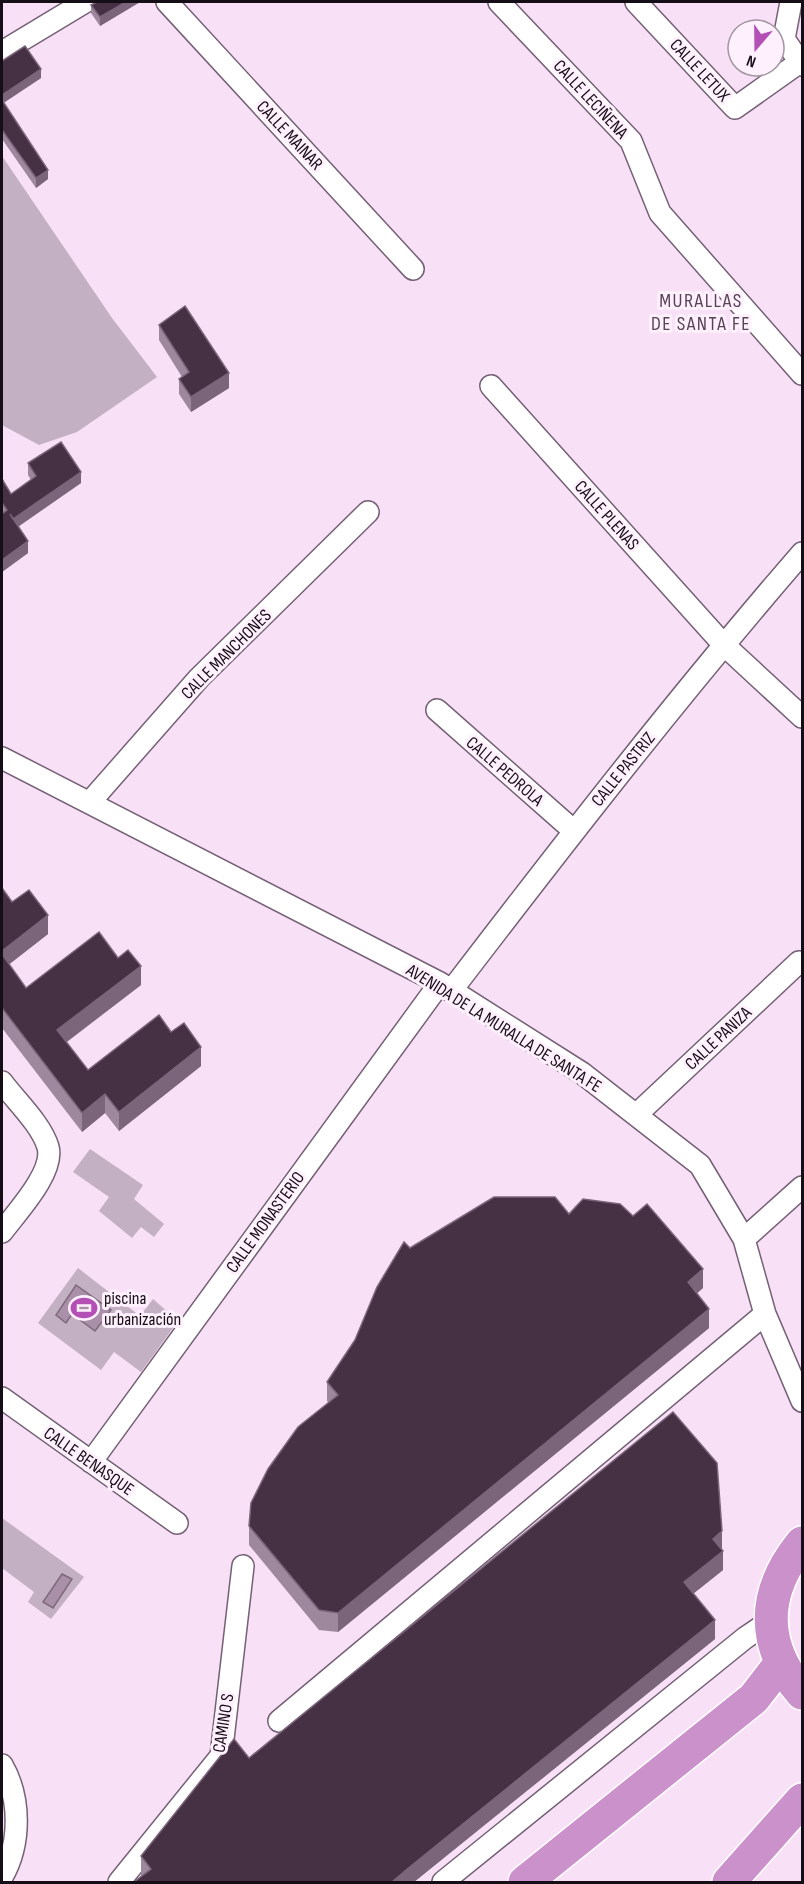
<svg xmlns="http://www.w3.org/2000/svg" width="804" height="1884" viewBox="0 0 804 1884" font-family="'Sofia Sans Condensed',sans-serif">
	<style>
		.green { fill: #c4b0c3 }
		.water { fill: #a990a8; stroke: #7d697c; stroke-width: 1.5 }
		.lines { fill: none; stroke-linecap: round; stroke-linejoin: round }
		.street-casing { stroke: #756175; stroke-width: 24 }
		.highway-casing { stroke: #fff; stroke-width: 36 }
		.street { stroke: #fff; stroke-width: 21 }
		.highway { stroke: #cb91ca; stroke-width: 33 }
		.wall { fill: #9e889e }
		.shaded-wall { fill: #7b657a }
		.building { fill: #453044; stroke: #7b657a; stroke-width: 1.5 }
		.labels { text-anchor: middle; stroke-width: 6; stroke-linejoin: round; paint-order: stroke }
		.street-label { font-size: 18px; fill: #160e16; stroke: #fff0fe }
		.poi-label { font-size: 18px; fill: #160e16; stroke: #fff0fe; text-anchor: start }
		.neighbourhood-label { font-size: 20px; letter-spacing: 1.5px; fill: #574356; stroke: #fff0fe }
	</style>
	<rect width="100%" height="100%" fill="#f8e0f7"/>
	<path class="green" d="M 2,156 L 112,318 L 157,377 L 77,432 L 39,445 L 2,425 Z
		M 90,1149 L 143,1185 L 134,1199 L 164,1224 L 154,1237 L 141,1227 L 132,1238 L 99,1211 L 109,1197 L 73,1172 Z
		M 78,1268 L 140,1316 L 153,1299 L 178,1321 L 141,1372 L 114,1352 L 101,1370 L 38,1323 Z
		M 2,1518 L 84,1577 L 51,1619 L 28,1602 L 34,1592 L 2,1568 Z"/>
	<path class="water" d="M 76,1285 L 111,1310 L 95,1331 L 72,1314 L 66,1323 L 56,1315 Z
		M 62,1574 L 72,1579 L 53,1608 L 43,1602 Z"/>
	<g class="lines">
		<g class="street-casing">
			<path id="street" d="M 167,2 L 413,269
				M 499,2 L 631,141 L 660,213 L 802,374
				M 636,2 L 735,108 L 800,62
				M 791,2 L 784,39 L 802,65
				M 2,52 L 85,2
				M 491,386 L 723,644 L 802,717
				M 437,710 L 574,831
				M 2,758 L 440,983 L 582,1073 L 700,1165 L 744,1239 L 765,1314 L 802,1401
				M 90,802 L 199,678 L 368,512
				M 451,991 C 565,842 680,694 802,553
				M 2,1082 C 16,1101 41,1124 48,1147 C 55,1172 16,1213 2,1232
				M 636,1115 L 799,962
				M 744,1239 L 802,1187
				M 2,1398 L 177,1523
				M 91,1462 L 440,983
				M 279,1721 L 765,1314
				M 2,1765 C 21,1798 21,1844 2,1877
				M 119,1882 L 221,1756 L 243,1566
				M 443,1882 L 745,1638 L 770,1621"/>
		</g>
		<g class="highway-casing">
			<path id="highway" d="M 802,1543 C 762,1592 760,1644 802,1693
				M 525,1882 L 754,1698 L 781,1663
				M 729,1882 L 802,1800"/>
		</g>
		<use href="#street" class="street"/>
		<use href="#highway" class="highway"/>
	</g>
	<path class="wall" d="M 140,2 L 100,26 L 91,13 L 91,5 Z
		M 2,61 L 41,78 L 3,103 L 48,179 L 36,188 L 2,139 Z
		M 159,325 L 229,388 L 191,412 L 179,394 L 179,379 L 182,377 L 159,340 Z
		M 28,463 L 81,483 L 18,527 L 28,553 L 2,572 L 2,479 L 11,494 L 31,480 L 28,475 Z
		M 2,888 L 12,902 L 48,934 L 9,964 L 26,988 L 118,958 L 141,985 L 67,1042 L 88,1070 L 171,1032 L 201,1066 L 119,1131 L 105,1113 L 82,1132 L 2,1028 Z
		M 569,1214 L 703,1288 L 697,1293 L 709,1328 L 338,1632 L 319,1630 L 249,1545 L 249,1526 L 329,1403 L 327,1401 L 327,1382 L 355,1340 L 410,1248 Z
		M 722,1549 L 723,1570 L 693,1594 L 715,1639 L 414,1882 L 134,1882 L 141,1876 L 141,1856 L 249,1758 Z"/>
	<path class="shaded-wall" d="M 126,2 L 140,2 L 100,26 L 100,17 Z
		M 41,69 L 41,78 L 2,104 L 2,95 Z
		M 48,170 L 48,179 L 36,188 L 36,178 Z
		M 229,373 L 229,388 L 191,412 L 191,397 Z
		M 81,472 L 81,483 L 13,530 L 13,519 Z
		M 28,541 L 28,553 L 2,572 L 2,560 Z
		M 48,915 L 48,934 L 2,970 L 2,951 Z
		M 141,966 L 141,985 L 57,1049 L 57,1030 Z
		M 201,1047 L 201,1066 L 119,1131 L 119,1112 Z
		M 105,1094 L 105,1113 L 82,1132 L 82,1113 Z
		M 703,1269 L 703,1288 L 688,1301 L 688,1282 Z
		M 709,1309 L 709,1328 L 338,1632 L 338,1613 Z
		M 722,1531 L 722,1550 L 713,1539 Z
		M 723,1551 L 723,1570 L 684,1601 L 684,1582 Z
		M 715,1620 L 715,1639 L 414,1882 L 392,1882 L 406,1870 Z"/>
	<path class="building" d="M 97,2 L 126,2 L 100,17 L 91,5 Z
		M 25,46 L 41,69 L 2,95 L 2,61 Z
		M 2,100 L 48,170 L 36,178 L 2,130 Z
		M 185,306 L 229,373 L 191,397 L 179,379 L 189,372 L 159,325 Z
		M 61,442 L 81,472 L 13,519 L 10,514 L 28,541 L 2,560 L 2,514 L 7,510 L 2,503 L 2,479 L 11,494 L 36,476 L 28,463 Z
		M 2,888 L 12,902 L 29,890 L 48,915 L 2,951 Z
		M 99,932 L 118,958 L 128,950 L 141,966 L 57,1030 L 88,1070 L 159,1015 L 171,1032 L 184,1023 L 201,1047 L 119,1112 L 105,1094 L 82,1113 L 2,1008 L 2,954 L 26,988 Z
		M 494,1197 L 555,1197 L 569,1214 L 583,1199 L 620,1204 L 633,1216 L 647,1204 L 703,1269 L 688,1282 L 709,1309 L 338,1613 L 319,1610 L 249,1526 L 251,1503 L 268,1469 L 298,1427 L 338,1395 L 327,1382 L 355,1340 L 377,1287 L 404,1242 L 410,1248 Z
		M 673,1412 L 717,1463 L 722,1531 L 713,1539 L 723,1551 L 684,1582 L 715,1620 L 406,1870 L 392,1882 L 134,1882 L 151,1869 L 141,1856 L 234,1739 L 249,1758 Z"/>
	<defs>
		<g id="stadium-bare" transform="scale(2.07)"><path d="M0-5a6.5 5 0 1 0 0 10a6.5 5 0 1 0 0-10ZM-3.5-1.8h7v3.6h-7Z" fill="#b34fb5" stroke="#fff0fe" stroke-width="2.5" paint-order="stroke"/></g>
	</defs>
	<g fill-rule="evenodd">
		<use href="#stadium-bare" x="84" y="1308"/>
	</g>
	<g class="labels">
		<g class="street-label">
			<text transform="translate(700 70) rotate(47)" y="6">CALLE LETUX</text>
			<text transform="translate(591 99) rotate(47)" y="6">CALLE LECIÑENA</text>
			<text transform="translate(290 135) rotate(47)" y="6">CALLE MAINAR</text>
			<text transform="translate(607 515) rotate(48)" y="6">CALLE PLENAS</text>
			<text transform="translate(226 654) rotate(-45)" y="6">CALLE MANCHONES</text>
			<text transform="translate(623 769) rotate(-51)" y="6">CALLE PASTRIZ</text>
			<text transform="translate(505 771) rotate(41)" y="6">CALLE PEDROLA</text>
			<text transform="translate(504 1028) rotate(32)" y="6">AVENIDA DE LA MURALLA DE SANTA FE</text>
			<text transform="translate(718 1038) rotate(-43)" y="6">CALLE PANIZA</text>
			<text transform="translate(265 1222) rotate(-54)" y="6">CALLE MONASTERIO</text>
			<text transform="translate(89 1461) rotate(35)" y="6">CALLE BENASQUE</text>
			<text transform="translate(223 1723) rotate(-81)" y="6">CAMINO S</text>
		</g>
		<g class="poi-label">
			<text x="104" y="1304">piscina<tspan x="104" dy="21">urbanización</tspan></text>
		</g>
		<g class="neighbourhood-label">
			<text x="701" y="307">MURALLAS<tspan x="701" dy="23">DE SANTA FE</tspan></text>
		</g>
	</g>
	<rect width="804" height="1884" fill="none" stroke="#160e16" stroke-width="6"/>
	<g transform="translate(756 48) rotate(200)"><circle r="28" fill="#fff0fe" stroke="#a296a1" stroke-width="1.5"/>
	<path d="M0-4.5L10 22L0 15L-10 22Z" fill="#b34fb5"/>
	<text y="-9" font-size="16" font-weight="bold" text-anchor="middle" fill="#160e16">N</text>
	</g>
</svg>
